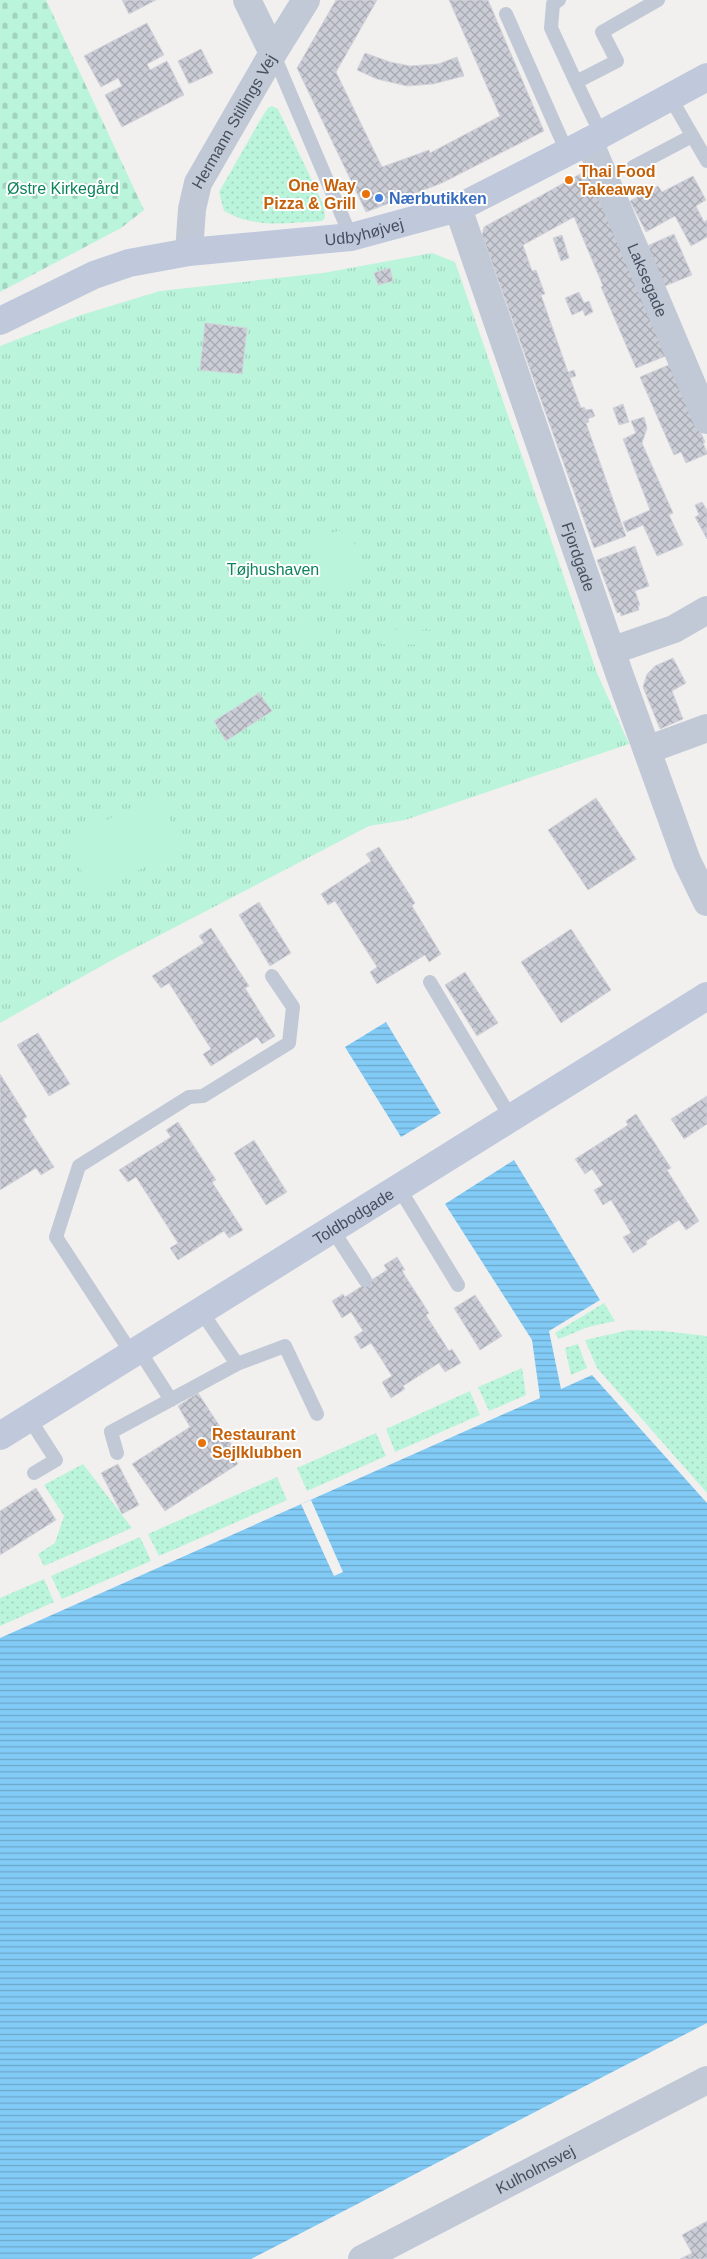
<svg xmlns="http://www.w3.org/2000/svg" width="707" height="2259" viewBox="0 0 707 2259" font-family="Arial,sans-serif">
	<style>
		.grass { fill: url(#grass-dots) }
		.cemetery { fill: url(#cemetery-stones) }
		.park { fill: url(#park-tufts) }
		.pitch { fill: #baf4da }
		.water { fill: url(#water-rules) }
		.pier { fill: #f2f0ef }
		.building { fill: url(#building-cross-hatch); stroke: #d3d4dc }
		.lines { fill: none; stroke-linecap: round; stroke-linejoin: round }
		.lane { stroke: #c2c9d6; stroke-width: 14 }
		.street { stroke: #c2c9d6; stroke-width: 28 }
		.secondary { stroke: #c0c9db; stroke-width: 28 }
		.food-dot { fill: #e8710a; stroke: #fff; stroke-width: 2 }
		.shop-dot { fill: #3f7fe0; stroke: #fff; stroke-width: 2 }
		.labels { text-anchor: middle; stroke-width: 4; stroke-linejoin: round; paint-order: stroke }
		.street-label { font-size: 16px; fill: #454f5f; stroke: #fff }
		.food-label { font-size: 16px; font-weight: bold; fill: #c56008; stroke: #fff; text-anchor: start }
		.park-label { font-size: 16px; fill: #0d845b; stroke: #fff }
		.shop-label { font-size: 16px; font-weight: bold; fill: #366cbe; stroke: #fff; text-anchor: start }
	</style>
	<defs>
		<pattern id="grass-dots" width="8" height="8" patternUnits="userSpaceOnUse" patternTransform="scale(1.25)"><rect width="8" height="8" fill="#baf4da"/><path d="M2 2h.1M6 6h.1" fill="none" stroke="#a1d3be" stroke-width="1.8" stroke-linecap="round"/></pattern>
		<pattern id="cemetery-stones" width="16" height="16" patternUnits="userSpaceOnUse" patternTransform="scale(1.25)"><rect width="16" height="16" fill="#baf4da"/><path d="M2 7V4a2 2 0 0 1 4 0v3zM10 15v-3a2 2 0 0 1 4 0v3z" fill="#a1d3be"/></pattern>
		<pattern id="park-tufts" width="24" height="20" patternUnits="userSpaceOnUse" patternTransform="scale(1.25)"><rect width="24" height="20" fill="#baf4da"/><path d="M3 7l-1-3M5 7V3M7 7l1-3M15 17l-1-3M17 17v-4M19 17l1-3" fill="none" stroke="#a1d3be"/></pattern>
		<pattern id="water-rules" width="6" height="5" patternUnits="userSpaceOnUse" patternTransform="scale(1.25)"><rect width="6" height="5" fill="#82cbf6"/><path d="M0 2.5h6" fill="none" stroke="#6ca7ca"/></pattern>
		<pattern id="building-cross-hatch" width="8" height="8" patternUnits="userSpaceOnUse" patternTransform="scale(1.25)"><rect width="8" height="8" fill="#cbcdd6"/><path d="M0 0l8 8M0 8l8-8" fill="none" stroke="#a7a9b1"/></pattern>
	</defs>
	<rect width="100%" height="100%" fill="#f2f0ef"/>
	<path class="grass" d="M 272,106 L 278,109 L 324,206 L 325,218 L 322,221 C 288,223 255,229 224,211 L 219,192 L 262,117 L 268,108 Z
		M 604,1303 L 615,1321 L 588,1327 L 559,1339 L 555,1333 Z
		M 629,1330 L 663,1331 L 707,1336 L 707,1493 L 597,1368 L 585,1340 Z
		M 578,1344 L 587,1368 L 571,1375 L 565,1348 Z
		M 522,1368 L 526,1395 L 489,1411 L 478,1387 Z
		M 470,1391 L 480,1415 L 395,1452 L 386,1429 Z
		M 376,1433 L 386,1456 L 307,1491 L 297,1468 Z
		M 83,1464 L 132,1528 L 44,1566 L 38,1554 L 55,1543 L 64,1516 L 44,1485 Z
		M 277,1477 L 287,1500 L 159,1556 L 148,1534 Z
		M 140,1537 L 151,1561 L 62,1599 L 51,1576 Z
		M 44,1579 L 54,1602 L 0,1626 L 0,1598 Z"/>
	<path class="cemetery" d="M 0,0 L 46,0 L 144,210 L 121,228 L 0,292 Z"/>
	<path class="park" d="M 432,253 L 455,262 L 597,673 L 629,744 L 405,820 L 369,826 L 114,959 L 0,1023 L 0,346 L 81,315 L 160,291 L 323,273 Z"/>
	<path class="pitch" d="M 350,528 L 364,578 L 322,588 L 308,539 Z
		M 285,625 L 336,627 L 336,641 L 285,639 Z
		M 381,629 L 432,631 L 432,645 L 381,644 Z
		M 156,794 L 184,846 L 94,894 L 66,842 Z"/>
	<path class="water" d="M 386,1022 L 441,1113 L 401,1137 L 345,1047 Z
		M 514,1160 L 600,1300 L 549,1331 L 561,1389 L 592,1375 L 707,1503 L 707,2023 L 251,2259 L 0,2259 L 0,1638 L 540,1398 L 532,1340 L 445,1204 Z"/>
	<path class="pier" d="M 311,1500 L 343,1572 L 334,1576 L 301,1504 Z"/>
	<path class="building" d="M 122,0 L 156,0 L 129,14 Z
		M 336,0 L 377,0 L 336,72 L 382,167 L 429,150 L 430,153 L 500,116 L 449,0 L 488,0 L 544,131 L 442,183 L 366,212 L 297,68 Z
		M 147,23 L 164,55 L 147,64 L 150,70 L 167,61 L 184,95 L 122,127 L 105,95 L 122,86 L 118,78 L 101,87 L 84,56 Z
		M 201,49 L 213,73 L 189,84 L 178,61 Z
		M 365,53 L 390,62 L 410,66 L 438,64 L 457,57 L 464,76 L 433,84 L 407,86 L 377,79 L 357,70 Z
		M 580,174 L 590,175 L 668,355 L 636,368 L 601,287 L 603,286 L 574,217 L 523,245 L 532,271 L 536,270 L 545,294 L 541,295 L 568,372 L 574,370 L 576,376 L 570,378 L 581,408 L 584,407 L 586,410 L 592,409 L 595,416 L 588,419 L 589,422 L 586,423 L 626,536 L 594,548 L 482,235 L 484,227 Z
		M 693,176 L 706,200 L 696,206 L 704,222 L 707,220 L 707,237 L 691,246 L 675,216 L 646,232 L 630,201 L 658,186 L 662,192 Z
		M 674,234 L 692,275 L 665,286 L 647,246 Z
		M 562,235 L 569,258 L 561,261 L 553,238 Z
		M 390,268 L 393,281 L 378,285 L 374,273 Z
		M 579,292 L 584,303 L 589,301 L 593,312 L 585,316 L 583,310 L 572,315 L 565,298 Z
		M 205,323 L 247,328 L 242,374 L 200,370 Z
		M 671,364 L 705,442 L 703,443 L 707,452 L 707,454 L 686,463 L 681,452 L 674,455 L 640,377 Z
		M 623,404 L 629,422 L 619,425 L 613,408 Z
		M 644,417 L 647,428 L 642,443 L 673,513 L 669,515 L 683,545 L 657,556 L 643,525 L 627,532 L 623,522 L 650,510 L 623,439 L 636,433 L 631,421 Z
		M 702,502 L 707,510 L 707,539 L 695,517 L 699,515 L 695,505 Z
		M 635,546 L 649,586 L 635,591 L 640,605 L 638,606 L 639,610 L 621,616 L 620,612 L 617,613 L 597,560 Z
		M 673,658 L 686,683 L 672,691 L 683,719 L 660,729 L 643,687 L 647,674 L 655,666 Z
		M 259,693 L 272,711 L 226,741 L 214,721 Z
		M 596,798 L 636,859 L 588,890 L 548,830 Z
		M 379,847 L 415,903 L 412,906 L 441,954 L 429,962 L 425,955 L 377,984 L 370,972 L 377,967 L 335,901 L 328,905 L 321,894 L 371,861 L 366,854 Z
		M 259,902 L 291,953 L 270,966 L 239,915 Z
		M 211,928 L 249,986 L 245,988 L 275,1036 L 262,1044 L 257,1037 L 211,1066 L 203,1054 L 211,1049 L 169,983 L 161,988 L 152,976 L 204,943 L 199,936 Z
		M 571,929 L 611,990 L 561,1023 L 521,962 Z
		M 465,972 L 498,1023 L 477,1036 L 445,985 Z
		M 38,1033 L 70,1084 L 49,1096 L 17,1045 Z
		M 0,1074 L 27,1117 L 23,1119 L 54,1167 L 41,1175 L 36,1168 L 0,1190 Z
		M 707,1096 L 707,1124 L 684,1139 L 671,1119 Z
		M 636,1114 L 671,1168 L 667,1170 L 699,1221 L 686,1230 L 679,1220 L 646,1241 L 647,1244 L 633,1253 L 623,1237 L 631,1233 L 611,1200 L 603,1205 L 594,1190 L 603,1185 L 592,1169 L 585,1174 L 575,1159 L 628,1125 L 626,1121 Z
		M 178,1122 L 216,1180 L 212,1182 L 243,1230 L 229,1238 L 224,1231 L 178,1260 L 170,1248 L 178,1243 L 136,1177 L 128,1182 L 119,1170 L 171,1137 L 166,1130 Z
		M 254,1140 L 287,1192 L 266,1205 L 234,1153 Z
		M 397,1257 L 405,1270 L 402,1271 L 429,1313 L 426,1315 L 449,1351 L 452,1349 L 461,1363 L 445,1372 L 439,1363 L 403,1386 L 405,1389 L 391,1398 L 382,1382 L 392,1376 L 371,1343 L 361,1349 L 354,1337 L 363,1331 L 351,1312 L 342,1318 L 332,1301 L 343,1294 L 345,1297 L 387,1270 L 384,1265 Z
		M 475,1295 L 502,1336 L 480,1350 L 454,1308 Z
		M 198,1393 L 234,1448 L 230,1451 L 238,1464 L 165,1511 L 132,1464 L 190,1427 L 178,1406 Z
		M 118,1464 L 139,1505 L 122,1514 L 101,1473 Z
		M 36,1488 L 56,1520 L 0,1555 L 0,1511 Z
		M 707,2221 L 707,2259 L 680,2259 L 692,2253 L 682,2235 Z"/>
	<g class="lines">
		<path class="lane" d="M 559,0 L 553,4 L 551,28 L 576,82
			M 506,14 L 567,152
			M 273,53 L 351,237
			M 670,97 L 707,161
			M 601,134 L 576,82 L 617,61 L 602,32 L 658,0
			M 633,167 L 692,136
			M 430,982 L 511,1118
			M 399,1188 L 458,1285
			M 332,1229 L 365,1280
			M 201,1311 L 237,1364
			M 139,1350 L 171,1400
			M 132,1354 L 56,1237 L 79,1166 L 189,1097 L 203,1096 L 289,1043 L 293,1007 L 272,976
			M 29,1418 L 56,1460 L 34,1473
			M 117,1453 L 111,1432 L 237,1364 L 285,1346 L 317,1414"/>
		<g class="street">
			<path d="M 247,0 L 273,53"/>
			<path id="s1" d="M 589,141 L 707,420"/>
			<path id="s2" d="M 458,208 L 619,673 L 687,861 L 707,902"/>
			<path id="s3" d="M 189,252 L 192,209 L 198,183 L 273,53 L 306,0"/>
			<path d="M 611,651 L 674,629 L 707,610"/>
			<path d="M 647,750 L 707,728"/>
			<path id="s4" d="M 362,2259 L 707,2080"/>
		</g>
		<g class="secondary">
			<path id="s5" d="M 0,321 L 94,275 L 129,263 L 189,252 L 351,237 L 458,208 L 589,141 L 707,77"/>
			<path id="s6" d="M 0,1436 L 707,996"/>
		</g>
	</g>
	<g class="food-dot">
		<circle cx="569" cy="180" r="5"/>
		<circle cx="366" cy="194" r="5"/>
		<circle cx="202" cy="1443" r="5"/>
	</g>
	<circle class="shop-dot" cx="379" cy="198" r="5"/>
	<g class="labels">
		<g class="street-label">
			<text dy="6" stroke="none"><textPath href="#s3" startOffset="141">Hermann Stillings Vej</textPath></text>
			<text dy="6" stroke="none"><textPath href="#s5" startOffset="379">Udbyhøjvej</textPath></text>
			<text dy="6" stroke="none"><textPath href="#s1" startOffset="151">Laksegade</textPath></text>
			<text dy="6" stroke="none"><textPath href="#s2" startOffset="369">Fjordgade</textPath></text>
			<text dy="6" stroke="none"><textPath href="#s6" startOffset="416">Toldbodgade</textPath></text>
			<text dy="6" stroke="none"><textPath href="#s4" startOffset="195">Kulholmsvej</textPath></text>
		</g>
		<g class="food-label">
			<text x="579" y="177">Thai Food<tspan x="579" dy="18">Takeaway</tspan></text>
			<text x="356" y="191" text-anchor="end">One Way<tspan x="356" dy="18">Pizza &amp; Grill</tspan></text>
			<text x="212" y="1440">Restaurant<tspan x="212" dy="18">Sejlklubben</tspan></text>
		</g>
		<g class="park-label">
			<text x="63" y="194">Østre Kirkegård</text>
			<text x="273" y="575">Tøjhushaven</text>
		</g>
		<g class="shop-label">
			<text x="389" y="204">Nærbutikken</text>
		</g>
	</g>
</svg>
